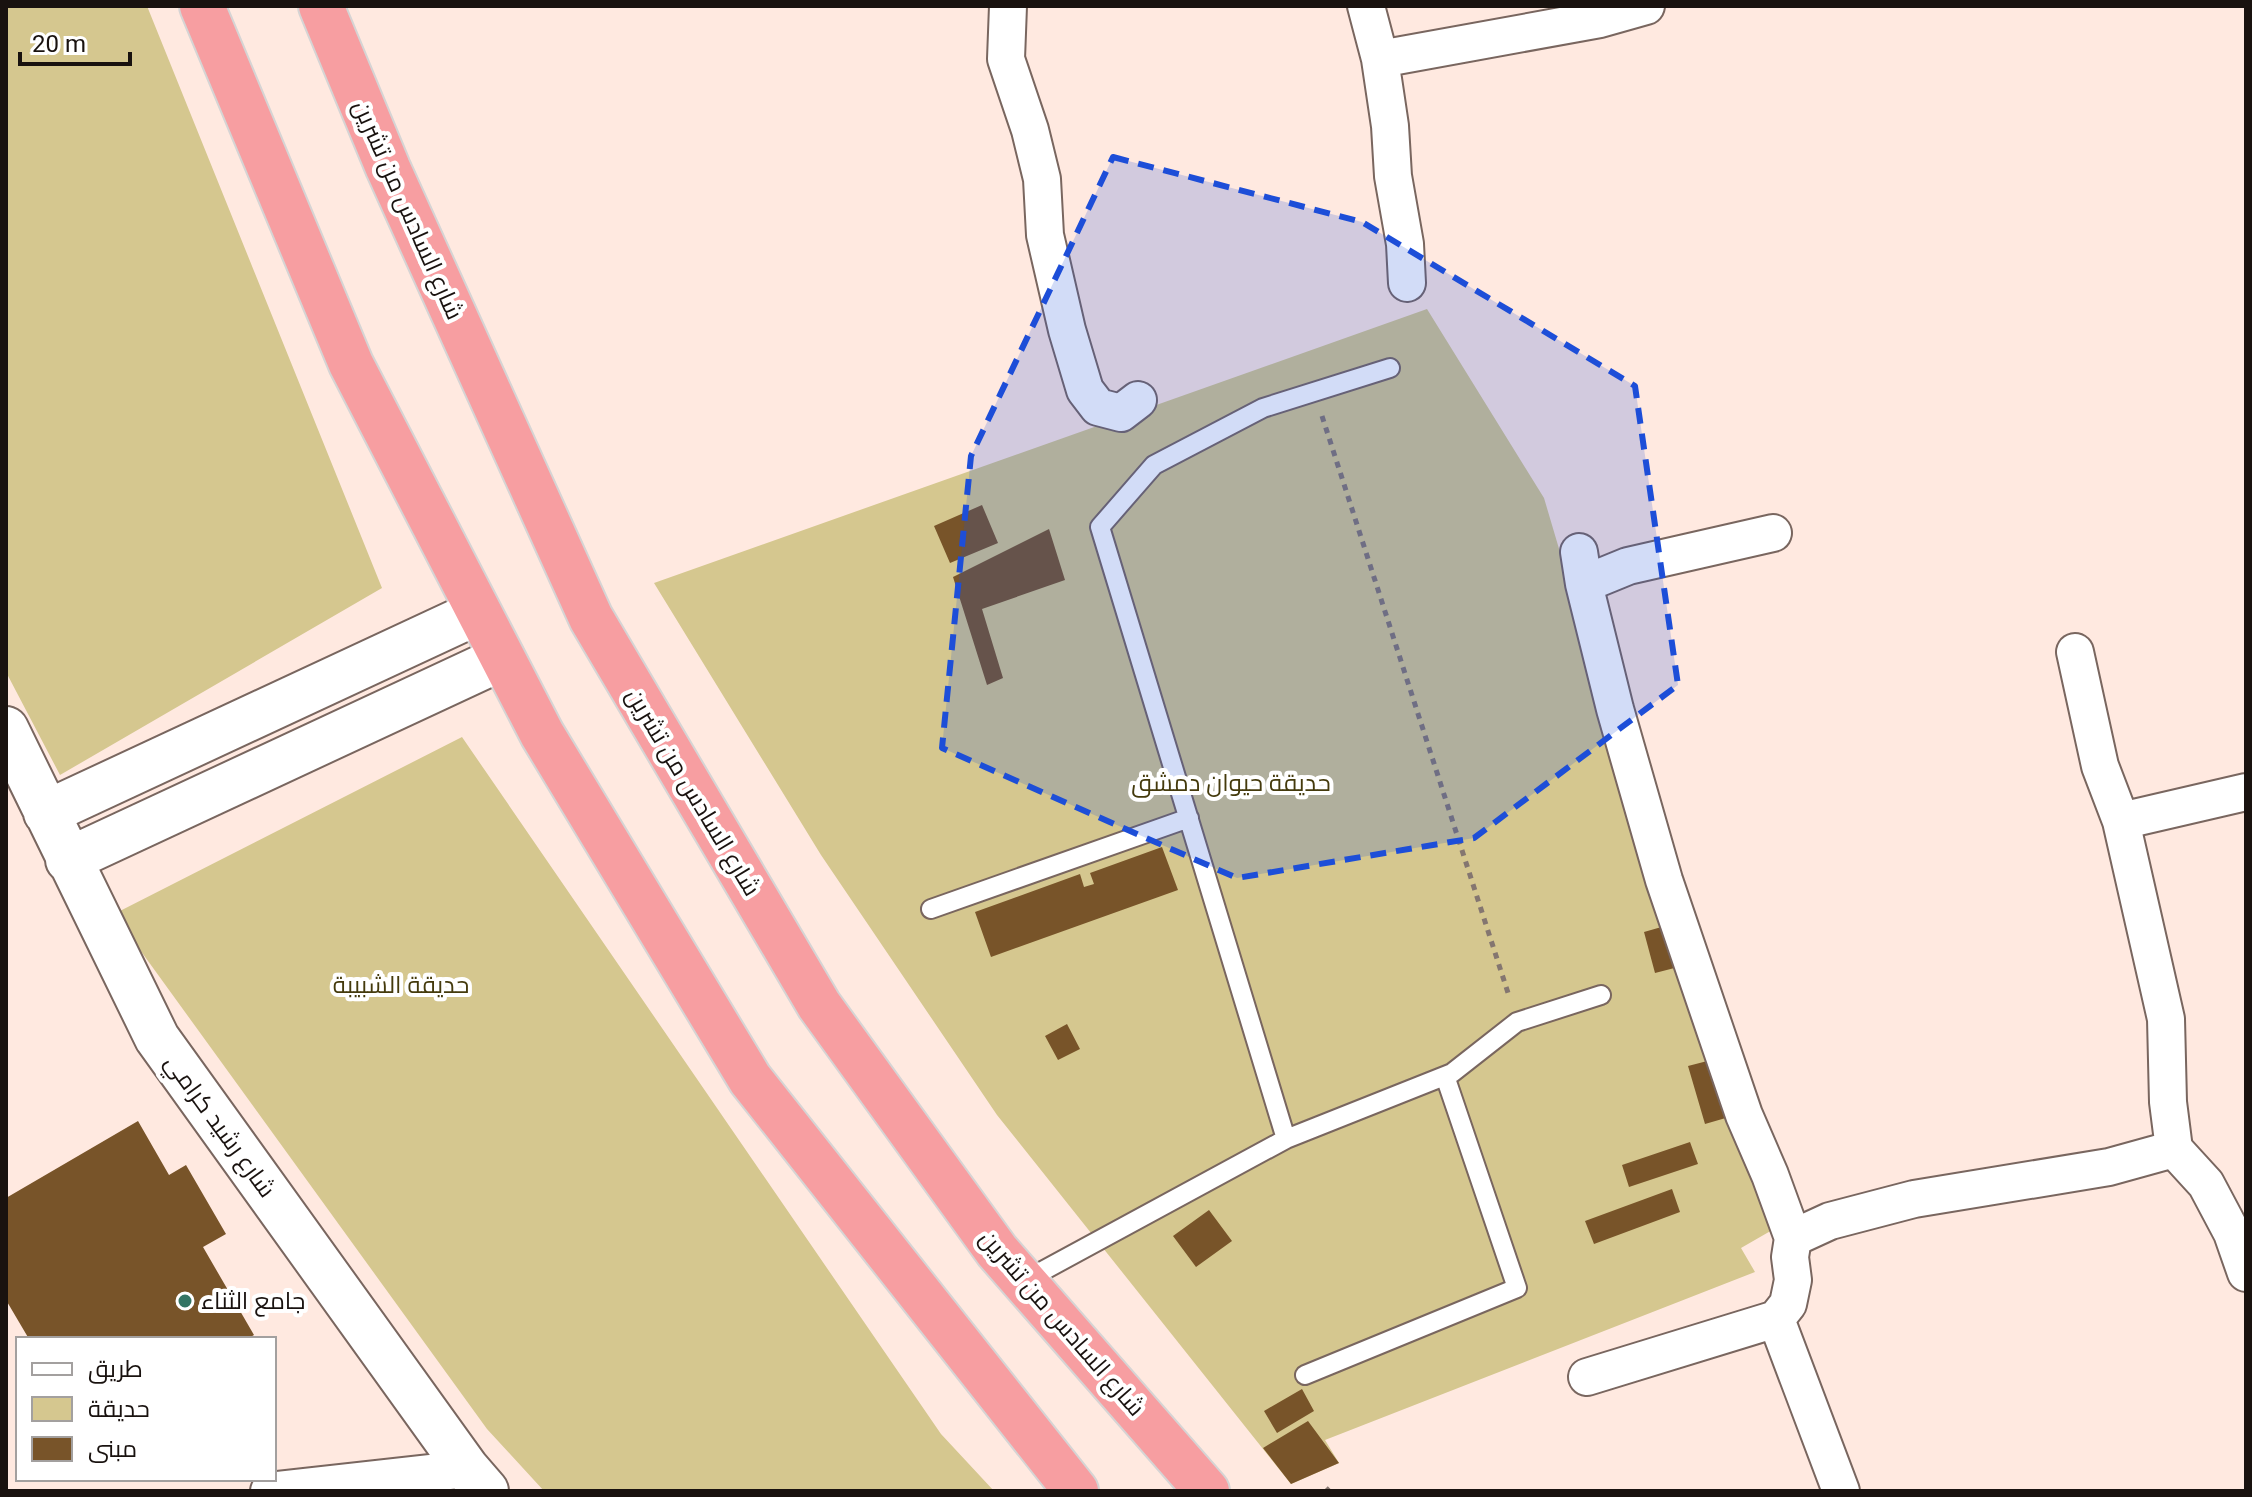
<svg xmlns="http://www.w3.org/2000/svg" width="2252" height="1497" viewBox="0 0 2252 1497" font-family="Roboto,Cairo,sans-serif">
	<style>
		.green { fill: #d5c78f }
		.building { fill: #785429 }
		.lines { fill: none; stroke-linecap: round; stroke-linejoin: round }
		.lane-casing { stroke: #79665f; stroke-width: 22 }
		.street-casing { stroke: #79665f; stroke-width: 40 }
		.secondary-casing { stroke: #79665f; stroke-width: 48 }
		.highway-casing { stroke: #d6d4d4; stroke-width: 48 }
		.path { stroke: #847670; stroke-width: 5; stroke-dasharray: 6 6; stroke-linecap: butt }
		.lane { stroke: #fff; stroke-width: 18 }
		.street { stroke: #fff; stroke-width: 36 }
		.secondary { stroke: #fff; stroke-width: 44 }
		.highway { stroke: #f79ea1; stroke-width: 44 }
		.marked { fill: #1d4ed8; fill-opacity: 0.2; stroke: #1d4ed8; stroke-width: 6; stroke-dasharray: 16 10; stroke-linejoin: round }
		.poi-dot { fill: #347564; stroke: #fff; stroke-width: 3 }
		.labels { text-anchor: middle; stroke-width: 8; stroke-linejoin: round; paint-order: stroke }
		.street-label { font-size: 24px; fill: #19120f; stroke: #fff }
		.park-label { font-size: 24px; fill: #443a0c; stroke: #fff }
		.poi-label { font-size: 24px; fill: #19120f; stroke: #fff; text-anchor: start }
	</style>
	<rect width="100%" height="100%" fill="#ffe9e0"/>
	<path class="green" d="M 6,6 L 147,6 L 382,588 L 60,775 L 6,672 Z
		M 1427,309 L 1544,498 L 1602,694 L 1774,1229 L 1741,1248 L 1755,1272 L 1325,1440 L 1339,1463 L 1291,1484 L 997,1115 L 821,855 L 654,583 Z
		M 462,737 L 941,1434 L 994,1491 L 544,1491 L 487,1429 L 114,914 Z"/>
	<path class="building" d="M 982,505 L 998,543 L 950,563 L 934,526 Z
		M 1049,529 L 1065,580 L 982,609 L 1003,678 L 987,685 L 953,577 Z
		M 1162,847 L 1178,890 L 991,957 L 975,912 L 1080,874 L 1084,887 L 1094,884 L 1090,873 Z
		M 1679,922 L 1690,964 L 1655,973 L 1644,932 Z
		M 1067,1024 L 1080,1049 L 1058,1060 L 1045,1036 Z
		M 1719,1058 L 1736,1115 L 1705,1124 L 1688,1066 Z
		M 138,1121 L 169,1175 L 186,1165 L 226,1234 L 203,1247 L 254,1335 L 247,1339 L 29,1339 L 6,1300 L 6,1198 Z
		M 1690,1142 L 1698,1164 L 1629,1187 L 1622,1165 Z
		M 1672,1189 L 1680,1212 L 1594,1244 L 1585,1221 Z
		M 1209,1210 L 1232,1241 L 1196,1267 L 1173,1236 Z
		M 1302,1389 L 1314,1411 L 1277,1433 L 1264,1411 Z
		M 1308,1421 L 1339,1463 L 1291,1484 L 1263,1448 Z"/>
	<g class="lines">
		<g class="lane-casing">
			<path id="lane" d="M 931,909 L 1189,818
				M 1286,1139 L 1452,1073 L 1517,1022 L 1601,995
				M 1024,1281 L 1286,1139 L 1100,527 L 1154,465 L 1263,408 L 1390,368
				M 1305,1375 L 1517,1288 L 1445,1076"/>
		</g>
		<g class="street-casing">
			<path id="street" d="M 1008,6 L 1006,59 L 1030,130 L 1042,179 L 1045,235 L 1067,330 L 1085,390 L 1098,407 L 1121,413 L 1138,400
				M 1366,6 L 1380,59 L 1390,126 L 1393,176 L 1405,244 L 1407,283
				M 1380,59 L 1600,19 L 1646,6
				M 1579,552 L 1584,584 L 1615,709 L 1664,880 L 1744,1115 L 1770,1175 L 1793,1238 L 1790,1257 L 1793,1280 L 1788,1304 L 1776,1319 L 1587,1377
				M 1584,584 L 1628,566 L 1773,533
				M 2075,652 L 2100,766 L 2121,821 L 2166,1019 L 2168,1102 L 2174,1149 L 2206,1184 L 2232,1233 L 2246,1273
				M 2121,821 L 2246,792
				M 1793,1238 L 1830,1221 L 1914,1199 L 2109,1167 L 2174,1149
				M 1776,1319 L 1841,1491
				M 269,1491 L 467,1469"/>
		</g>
		<g class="secondary-casing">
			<path id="secondary" d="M 6,729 L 157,1038 L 467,1469 L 486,1491
				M 46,813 L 478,612
				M 68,860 L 502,658"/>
		</g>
		<g class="highway-casing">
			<path id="highway" d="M 202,6 L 351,364 L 542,734 L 750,1079 L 1076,1491
				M 321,6 L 388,168 L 591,618 L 819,1005 L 997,1251 L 1207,1491"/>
		</g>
		<path class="path" d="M 1322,416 L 1509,996
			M 1326,1488 L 1329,1491"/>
		<use href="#lane" class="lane"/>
		<use href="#street" class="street"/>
		<use href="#secondary" class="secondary"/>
		<use href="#highway" class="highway"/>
	</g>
	<path class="marked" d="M 1113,157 L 1362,222 L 1635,386 L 1678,685 L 1474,838 L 1237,878 L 942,748 L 971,456 Z"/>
	<circle class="poi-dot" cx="185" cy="1301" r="8"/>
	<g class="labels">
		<g class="street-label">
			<text transform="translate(408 210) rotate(66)" y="8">شارع السادس من تشرين</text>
			<text transform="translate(693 792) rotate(59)" y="8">شارع السادس من تشرين</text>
			<text transform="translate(220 1126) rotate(54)" y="8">شارع رشيد كرامي</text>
			<text transform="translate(1062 1323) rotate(49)" y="8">شارع السادس من تشرين</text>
		</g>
		<g class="park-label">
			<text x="1231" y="791">حديقة حيوان دمشق</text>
			<text x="401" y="993">حديقة الشبيبة</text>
		</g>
		<g class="poi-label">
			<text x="201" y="1309">جامع الثناء</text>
		</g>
	</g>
	<rect width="2252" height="1497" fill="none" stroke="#19120f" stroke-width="16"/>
	<rect x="16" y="1337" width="260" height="144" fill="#ffffff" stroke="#a3a09f" stroke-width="2"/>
	<rect x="32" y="1363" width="40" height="12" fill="#ffffff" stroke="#a3a09f" stroke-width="2"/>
	<text x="88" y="1377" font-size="24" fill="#19120f">طريق</text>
	<rect x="32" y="1397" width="40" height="24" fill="#d5c78f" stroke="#a3a09f" stroke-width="2"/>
	<text x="88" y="1417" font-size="24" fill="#19120f">حديقة</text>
	<rect x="32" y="1437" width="40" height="24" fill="#785429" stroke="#a3a09f" stroke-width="2"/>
	<text x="88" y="1457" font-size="24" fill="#19120f">مبنى</text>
	<path d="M20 52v12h110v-12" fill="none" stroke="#19120f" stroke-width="4"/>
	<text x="32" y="52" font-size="24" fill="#19120f" stroke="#ffffff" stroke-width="6" paint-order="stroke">20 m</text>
</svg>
